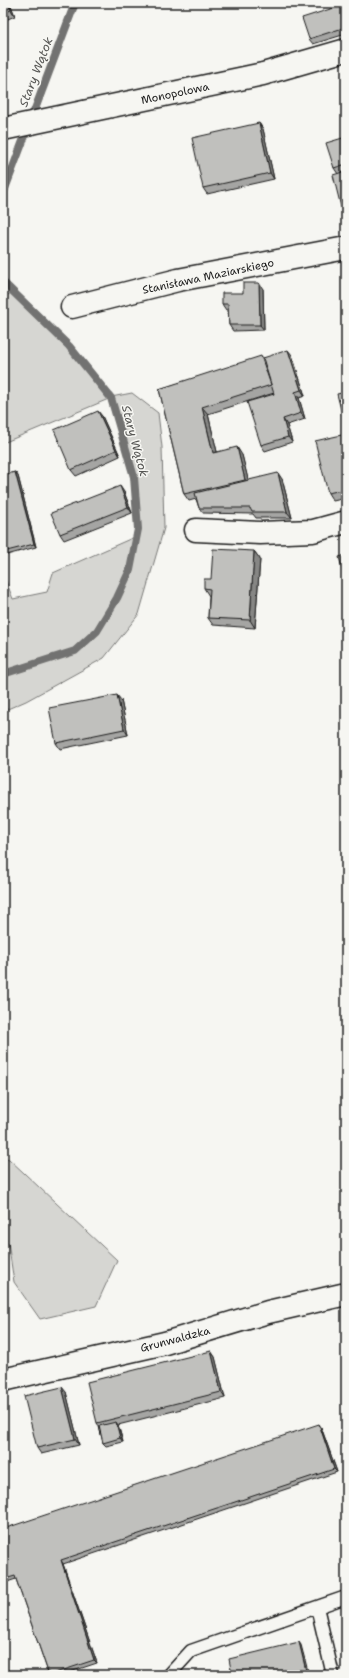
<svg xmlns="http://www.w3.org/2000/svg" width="349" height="1678" viewBox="0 0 349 1678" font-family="'Shantell Sans',sans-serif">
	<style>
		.green { fill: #d6d6d2; stroke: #797977 }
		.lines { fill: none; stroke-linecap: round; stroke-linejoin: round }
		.stream { stroke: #727271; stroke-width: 8 }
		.service-casing { stroke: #1c1c1c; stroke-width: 15 }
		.minor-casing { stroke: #1c1c1c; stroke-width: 25 }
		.service { stroke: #f6f6f2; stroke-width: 12 }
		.minor { stroke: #f6f6f2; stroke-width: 22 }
		.wall { fill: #a5a5a3; stroke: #1c1c1c }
		.shaded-wall { fill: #868684; stroke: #1c1c1c }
		.building { fill: #c0c0bd; stroke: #1c1c1c }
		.labels { text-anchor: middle; stroke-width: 3; stroke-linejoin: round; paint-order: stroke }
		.street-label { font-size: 11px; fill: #1c1c1c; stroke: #f6f6f2 }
		.water-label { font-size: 12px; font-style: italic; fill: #565654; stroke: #f6f6f2 }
	</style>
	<rect width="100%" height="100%" fill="#f6f6f2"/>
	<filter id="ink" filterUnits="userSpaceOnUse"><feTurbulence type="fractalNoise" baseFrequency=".025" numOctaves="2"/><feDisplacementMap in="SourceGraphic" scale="8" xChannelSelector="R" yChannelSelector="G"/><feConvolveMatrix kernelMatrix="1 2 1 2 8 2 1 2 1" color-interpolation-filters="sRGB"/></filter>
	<g filter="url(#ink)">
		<path class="green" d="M 11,293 L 41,318 L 111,397 L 132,393 L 158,413 L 162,447 L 164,528 L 139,614 L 104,658 L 26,701 L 3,711 L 3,579 L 6,581 L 13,599 L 47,592 L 53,573 L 139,535 L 137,497 L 111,398 L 3,443 L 3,298 Z
			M 3,1157 L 9,1159 L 117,1260 L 96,1306 L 40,1319 L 14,1282 L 8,1242 L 3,1237 Z"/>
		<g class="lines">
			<path class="stream" d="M 3,194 L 75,3
				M 3,282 L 69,346 L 111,398 L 134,477 L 138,529 L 130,570 L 117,598 L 97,631 L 75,651 L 3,674"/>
			<g class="service-casing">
				<path id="service" d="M 317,1607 L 333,1675
					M 169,1675 L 191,1651 L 346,1597"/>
			</g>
			<g class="minor-casing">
				<path id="minor" d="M 3,129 L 263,74 L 346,50
					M 72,307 L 178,280 L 346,248
					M 196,530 L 260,533 L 313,531 L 346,522
					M 3,1380 L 165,1343 L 268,1312 L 346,1294"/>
			</g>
			<use href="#service" class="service"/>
			<use href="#minor" class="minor"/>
		</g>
		<path class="wall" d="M 3,3 L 10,3 L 15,16 L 3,21 Z
			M 346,4 L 346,34 L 313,44 L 309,39 Z
			M 259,123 L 263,129 L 274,179 L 207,194 L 203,188 Z
			M 346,137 L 346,221 L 344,219 L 338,174 L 334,168 Z
			M 263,289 L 264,330 L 233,331 L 229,325 L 228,310 L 226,310 L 222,304 L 243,293 Z
			M 292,355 L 305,396 L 299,398 L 305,419 L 287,425 L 292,442 L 265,451 L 261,445 L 274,393 L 208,414 L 217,452 L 242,455 L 248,480 L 282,479 L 292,518 L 256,518 L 253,514 L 203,513 L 199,508 L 196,499 L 189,501 L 184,494 L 159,389 L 263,358 Z
			M 102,416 L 120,456 L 76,476 L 71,470 Z
			M 346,434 L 346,498 L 333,501 L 328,493 Z
			M 15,472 L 18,476 L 36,547 L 3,556 L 3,475 Z
			M 124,492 L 132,513 L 64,540 L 60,534 Z
			M 254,551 L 260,559 L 255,628 L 213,625 L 208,618 L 209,596 L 204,588 L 211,579 Z
			M 121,700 L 128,735 L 60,749 L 56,743 Z
			M 211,1351 L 215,1357 L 225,1398 L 118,1425 L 123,1442 L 106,1446 L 103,1443 L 99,1426 L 97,1423 Z
			M 66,1392 L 79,1445 L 41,1454 L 37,1448 Z
			M 321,1427 L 337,1472 L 63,1564 L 97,1663 L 61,1675 L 49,1675 L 16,1579 L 7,1582 L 5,1579 Z"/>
		<path class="shaded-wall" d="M 8,3 L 10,3 L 15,16 L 11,10 Z
			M 259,123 L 263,129 L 274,179 L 270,173 Z
			M 259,283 L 263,289 L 264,330 L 260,325 Z
			M 288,350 L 292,355 L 305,396 L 301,390 Z
			M 295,392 L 299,398 L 305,419 L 301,413 Z
			M 202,407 L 208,414 L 219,460 L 213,453 Z
			M 98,411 L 102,416 L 120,456 L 116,450 Z
			M 283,419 L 287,425 L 292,442 L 288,437 Z
			M 237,447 L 242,455 L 250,487 L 245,480 Z
			M 15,472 L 18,476 L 36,547 L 34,544 Z
			M 278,473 L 282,479 L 292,518 L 287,512 Z
			M 120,486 L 124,492 L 132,513 L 128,507 Z
			M 254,551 L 260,559 L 255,628 L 250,620 Z
			M 117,695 L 121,700 L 128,735 L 124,729 Z
			M 211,1351 L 215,1357 L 225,1398 L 221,1392 Z
			M 62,1387 L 66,1392 L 79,1445 L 75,1439 Z
			M 116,1422 L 118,1425 L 123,1442 L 120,1438 Z
			M 319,1424 L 321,1427 L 337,1472 L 334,1469 Z
			M 61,1560 L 63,1564 L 97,1663 L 94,1660 Z
			M 299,1642 L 301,1645 L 309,1675 L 307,1675 Z"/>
		<path class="building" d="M 3,3 L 8,3 L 11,10 L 3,13 Z
			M 346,4 L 346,27 L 309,39 L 302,18 Z
			M 259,123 L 270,173 L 203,188 L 192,138 Z
			M 346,137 L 346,164 L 334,168 L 326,143 Z
			M 346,171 L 346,218 L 344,219 L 333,175 Z
			M 243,283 L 259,283 L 260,325 L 229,325 L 228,304 L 222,304 L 222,293 L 243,293 Z
			M 346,334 L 346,344 L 343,335 Z
			M 288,350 L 301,390 L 295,392 L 301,413 L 283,419 L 288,437 L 261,445 L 247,402 L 274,394 L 263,358 Z
			M 261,356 L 271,385 L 202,407 L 213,453 L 237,447 L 245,480 L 184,494 L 159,389 Z
			M 346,392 L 346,430 L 337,394 Z
			M 98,411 L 116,450 L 71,470 L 54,430 Z
			M 346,434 L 346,489 L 328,493 L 315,441 Z
			M 15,472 L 34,544 L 3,552 L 3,475 Z
			M 278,473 L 287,512 L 252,512 L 250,508 L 199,508 L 195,493 Z
			M 120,486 L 128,507 L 60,534 L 51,513 Z
			M 213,549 L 254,551 L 250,620 L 208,618 L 210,589 L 204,588 L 204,579 L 211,579 Z
			M 346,555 L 346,583 L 339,557 Z
			M 117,695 L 124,729 L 56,743 L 49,708 Z
			M 211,1351 L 221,1392 L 97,1423 L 87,1382 Z
			M 62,1387 L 75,1439 L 37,1448 L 24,1396 Z
			M 116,1422 L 120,1438 L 103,1443 L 99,1426 Z
			M 319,1424 L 334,1469 L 61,1560 L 94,1660 L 49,1675 L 15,1576 L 5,1579 L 3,1574 L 3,1529 Z
			M 346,1632 L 346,1641 L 344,1633 Z
			M 299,1642 L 307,1675 L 232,1675 L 229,1659 Z"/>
	</g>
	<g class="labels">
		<g class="street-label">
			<text transform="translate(175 93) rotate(-12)" y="4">Monopolowa</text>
			<text transform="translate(208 276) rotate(-12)" y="4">Stanisława Maziarskiego</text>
			<text transform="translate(175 1339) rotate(-15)" y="4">Grunwaldzka</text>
		</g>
		<g class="water-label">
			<text transform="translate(36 72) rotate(-69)" y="4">Stary Wątok</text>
			<text transform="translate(135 441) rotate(75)" y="4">Stary Wątok</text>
		</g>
	</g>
	<rect width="349" height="1678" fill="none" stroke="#f6f6f2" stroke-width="16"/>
	<rect x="8" y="8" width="333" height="1662" fill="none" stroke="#1c1c1c" stroke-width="1.5" filter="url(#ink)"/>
</svg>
